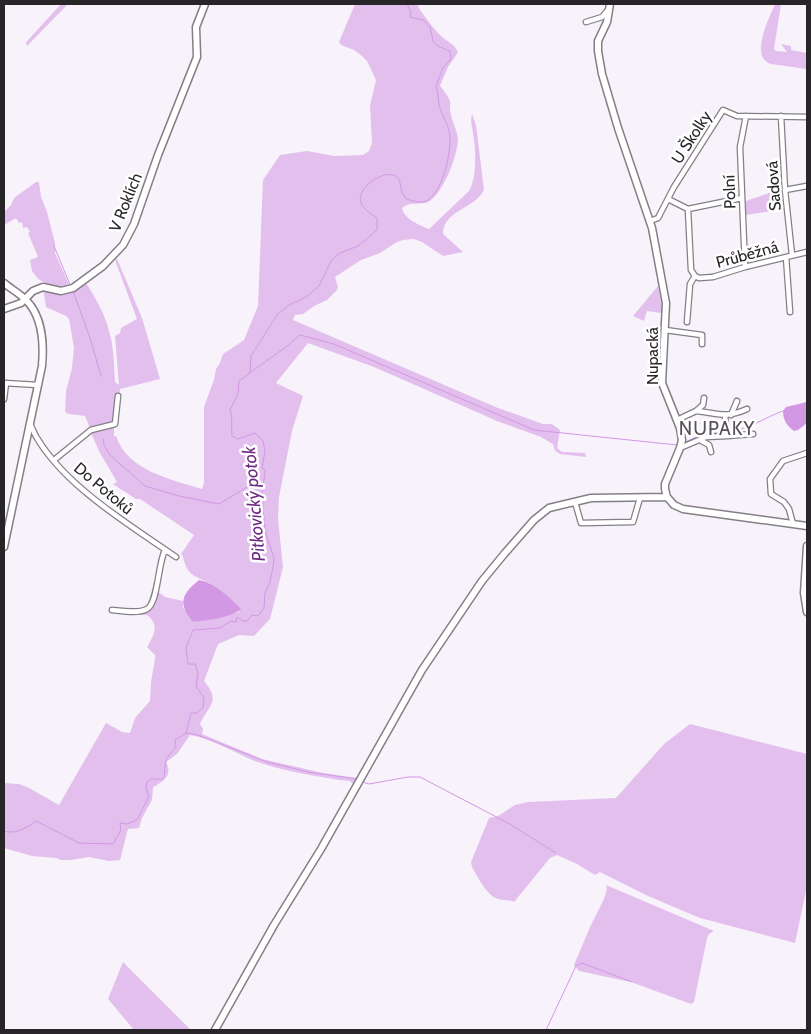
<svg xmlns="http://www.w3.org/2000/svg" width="811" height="1034" viewBox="0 0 811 1034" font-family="Cabin,sans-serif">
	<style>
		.green { fill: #e3bfee }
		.water { fill: #d298e4 }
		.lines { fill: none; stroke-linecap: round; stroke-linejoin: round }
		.stream { stroke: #d298e4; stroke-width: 1 }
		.street-casing { stroke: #847f86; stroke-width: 7 }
		.secondary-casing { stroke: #847f86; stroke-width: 9 }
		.street { stroke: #fff; stroke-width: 4.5 }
		.secondary { stroke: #fff; stroke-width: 6 }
		.labels { text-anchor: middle; stroke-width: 5; stroke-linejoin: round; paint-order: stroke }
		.street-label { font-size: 16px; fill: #272528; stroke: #fff }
		.water-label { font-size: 18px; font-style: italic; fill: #6e2982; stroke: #fff }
		.quarter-label { font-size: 19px; letter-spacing: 1px; fill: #575259; stroke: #fff }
	</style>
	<rect width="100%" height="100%" fill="#f8f2fa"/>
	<path class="green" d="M 61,4 L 68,4 L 27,46 L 26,43 L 29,39 Z
		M 355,4 L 417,4 C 421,13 434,29 441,36 C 447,42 454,43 458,52 L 448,67 L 440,86 C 443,90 447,94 449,99 C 451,103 450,106 450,110 C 451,120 458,131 458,140 C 457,157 444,190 431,200 C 423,207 411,200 402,208 C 404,219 419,225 429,229 L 469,191 C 477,178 476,149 473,133 C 472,126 470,121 472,114 L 476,125 L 484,190 C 475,209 443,210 443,234 L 463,252 L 443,256 L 422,242 L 414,239 L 403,240 L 397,242 L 380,253 L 361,260 L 335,277 L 338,287 L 337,290 L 327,300 L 314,306 L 303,314 L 295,315 L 293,320 L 498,408 L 543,424 L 552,424 L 560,430 L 557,448 L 562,452 L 585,453 L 586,457 L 560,454 L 555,451 L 553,444 L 541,437 L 497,421 L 374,367 L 308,343 L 276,383 L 303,396 L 292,431 L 279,497 L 278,519 L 283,567 L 270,619 L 254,636 L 239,635 L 218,644 L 204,681 C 222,702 208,705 200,724 L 203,729 L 202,734 L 262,759 L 323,773 L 356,778 L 360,775 L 352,787 L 353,784 L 350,781 L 339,780 C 311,775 282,771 255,761 C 235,753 211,738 190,735 L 177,754 L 166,762 C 173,775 164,781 153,787 L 152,800 L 142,818 L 139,828 L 128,829 L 120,860 L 109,861 L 89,857 L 71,860 L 61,860 L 56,858 L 32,856 L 4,848 L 4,783 L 19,784 L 29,788 L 59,805 L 106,723 L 122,732 L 130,733 L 135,718 L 150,701 L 151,682 L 155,659 L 155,655 L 147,647 C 154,635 160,625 147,615 L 133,615 L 115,613 L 152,608 L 157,591 L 165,597 L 183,601 L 183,607 L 193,622 L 239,612 C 232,601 226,593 215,586 C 199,576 187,579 183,556 L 181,554 L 194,535 L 140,499 L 136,499 L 113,484 L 117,482 L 100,453 L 91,433 L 108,429 L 114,427 L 114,436 L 116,436 C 128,471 170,479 202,489 L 204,483 L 204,407 L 214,380 L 216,369 L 220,363 L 223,354 L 244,340 L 258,306 L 263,180 L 280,155 L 307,151 L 334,156 L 363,155 L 369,151 L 372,143 L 370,106 L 376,80 L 367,61 L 362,56 L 354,50 L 341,45 L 339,42 Z
		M 775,4 L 781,4 L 774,49 L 776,51 L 787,52 L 781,44 L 791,46 L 791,50 L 807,53 L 807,69 L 771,64 C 749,58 769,18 775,4 Z
		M 36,182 L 39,182 L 41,197 L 47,212 L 55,243 L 55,253 L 70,287 L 62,289 L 54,287 L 38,279 L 32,271 L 30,260 L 38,257 L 28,233 L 30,232 L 27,227 L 23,228 L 22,222 L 19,223 L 16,218 L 4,225 L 4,212 L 11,205 L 14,198 Z
		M 772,192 L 773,211 L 745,215 L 746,201 Z
		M 117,259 L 142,318 L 160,379 L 120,389 L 118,418 L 113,422 L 90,428 L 85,416 L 69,414 L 65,412 L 66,391 L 72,368 L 74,348 L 69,319 L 66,316 L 46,307 L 43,287 L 56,291 L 85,281 C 94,296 105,313 109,331 C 114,347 114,365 115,382 L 119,385 L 115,336 L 120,333 L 121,328 L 137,319 L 115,260 Z
		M 658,286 L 663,310 L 663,327 L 661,327 L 661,313 L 647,311 L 644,321 L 633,316 Z
		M 690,724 L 807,754 L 807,886 L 795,943 L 700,918 L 648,896 L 600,872 L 595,875 L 577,864 L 557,855 L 550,858 L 514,902 C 508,899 503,901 498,899 C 486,895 478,877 472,867 L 471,862 L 489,818 L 498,816 L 515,805 L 528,802 L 616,798 L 664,744 Z
		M 606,885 L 714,931 L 709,934 L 707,938 L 694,1002 L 691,1004 L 631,982 L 579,971 L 574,965 L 590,927 L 604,899 L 607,889 Z
		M 123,962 L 191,1030 L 134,1030 L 108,999 Z"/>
	<path class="water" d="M 807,402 L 807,423 L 798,430 L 794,431 C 787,426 783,420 783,411 L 786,407 Z
		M 199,580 C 216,583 229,597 241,609 C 232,618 205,620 193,622 C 177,603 182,594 199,580 Z"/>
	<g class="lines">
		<path class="stream" d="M 54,246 L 71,287
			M 73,291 L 90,338 L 101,376
			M 251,372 L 286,347 L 300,335 L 334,344 L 534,430 L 677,445
			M 729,431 C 751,429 763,418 783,411
			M 103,439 L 104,445 L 110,455 L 145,486 L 179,496 L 219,504 L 247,487 L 262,487
			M 683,443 L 703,434 L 725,431
			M 186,733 L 198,735 L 267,762 L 308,772 L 357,779
			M 363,782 L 369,784 L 408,777 L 420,777 L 508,823 L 556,853
			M 4,831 C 15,835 27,828 36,821 L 79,843 L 113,844 L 121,830 L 120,823 L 127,824 L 137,820 L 149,796 L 146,788 L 147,782 L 151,779 L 162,779 L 164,777 L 166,759 L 176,747 L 175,740 L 186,733 L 191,713 L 196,713 L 203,708 L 204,698 L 196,686 L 198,673 L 195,664 L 188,664 L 186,648 L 193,630 L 220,628 L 231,621 L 236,622 L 237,617 L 243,621 L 247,621 L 252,615 L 258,616 L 264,608 L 265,593 L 270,582 L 273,567 L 274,558 L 265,531 L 262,494 L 265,473 L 265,470 L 262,468 L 265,451 L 263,441 L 255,433 L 238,439 L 232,436 C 231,428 233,417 230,410 L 238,394 L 239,381 L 250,373 L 251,356 L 277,315 L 289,305 L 306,297 L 319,286 L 331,261 L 340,253 L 358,246 L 377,230 L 377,218 C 372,214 365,210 362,205 C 353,191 380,171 393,175 C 396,175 397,178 399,179 L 402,192 L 406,199 C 410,200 416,202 421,202 C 441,202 451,154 450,138 C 450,126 442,117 439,105 C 438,98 438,92 436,86 L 443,68 L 451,59 L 450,51 L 438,46 L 433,41 L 430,27 L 423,20 L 410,17 L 411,12 L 407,4
			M 546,1030 L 576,966 L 582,963 L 632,982"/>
		<g class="street-casing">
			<path id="street" d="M 586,22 L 602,17 L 608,10
				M 781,116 L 785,190 L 792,255
				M 785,190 L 807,186
				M 668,199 L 688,209
				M 688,209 L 691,270 L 695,276 L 699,278 L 713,277 L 745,267 L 807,252
				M 688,209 L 742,198
				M 650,221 L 658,218 L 674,187 L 723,110 L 737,116 L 807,117
				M 786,257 L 790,312
				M 745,267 L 740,147 L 746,116
				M 687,322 L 690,284 L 695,276
				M 665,330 L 702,335 L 702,344
				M 4,383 L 38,385
				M 4,399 L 6,383
				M 696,411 C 718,413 725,419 747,409
				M 731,415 L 737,401
				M 677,420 L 696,411 L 703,405 L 704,398
				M 30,424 C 33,429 34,434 37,438 C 66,487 130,525 176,557
				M 727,436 L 753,434
				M 700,440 L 709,445 L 711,452
				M 680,448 L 706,437 L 727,436 L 725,416
				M 54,460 L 91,430 L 115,424 L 118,396
				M 575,502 L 581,523 L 633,522 L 640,498
				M 793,524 L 789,509 L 784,502 L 771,494 L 770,479 L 783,461 L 807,453
				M 112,610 C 122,611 138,614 147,609 C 158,603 158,563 165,550"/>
		</g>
		<g class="secondary-casing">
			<path id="secondary" d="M 610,4 L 607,22 L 598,41 L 598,51 L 602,74 L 618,128 L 652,228 L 666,303 L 662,383 L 680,428 L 682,440 L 680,448 L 665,484 L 665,489 L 667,497 L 674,505 L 683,509 L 807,526
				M 4,283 C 11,289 19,293 26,300 C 43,317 44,343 42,366 L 4,547
				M 4,309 L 21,303 L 33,291 L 43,287 L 61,291 L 73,288 L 103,266 L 123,245 L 134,224 L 158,155 L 197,57 L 196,27 L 205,4
				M 807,546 L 804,593 L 807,612
				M 215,1030 L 274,925 L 321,849 L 422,670 L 482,581 L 505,553 L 534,520 L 549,508 L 591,498 L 667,497"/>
		</g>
		<use href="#street" class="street"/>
		<use href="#secondary" class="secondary"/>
	</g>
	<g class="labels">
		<g class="street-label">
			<text transform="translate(691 137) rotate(-57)" y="6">U Školky</text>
			<text transform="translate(773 186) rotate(-94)" y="6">Sadová</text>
			<text transform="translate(729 192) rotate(-92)" y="6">Polní</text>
			<text transform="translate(125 202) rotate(-68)" y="6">V Roklích</text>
			<text transform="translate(747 254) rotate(-15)" y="6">Průběžná</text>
			<text transform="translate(652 356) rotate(-90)" y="6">Nupacká</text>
			<text transform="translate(104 488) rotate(40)" y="6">Do Potoků</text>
		</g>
		<g class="water-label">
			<text transform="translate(254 504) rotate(-95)" y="6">Pitkovický potok</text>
		</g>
		<g class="quarter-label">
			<text x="717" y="435">NUPAKY</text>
		</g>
	</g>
	<rect width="811" height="1034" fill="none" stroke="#272528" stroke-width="10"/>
</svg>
